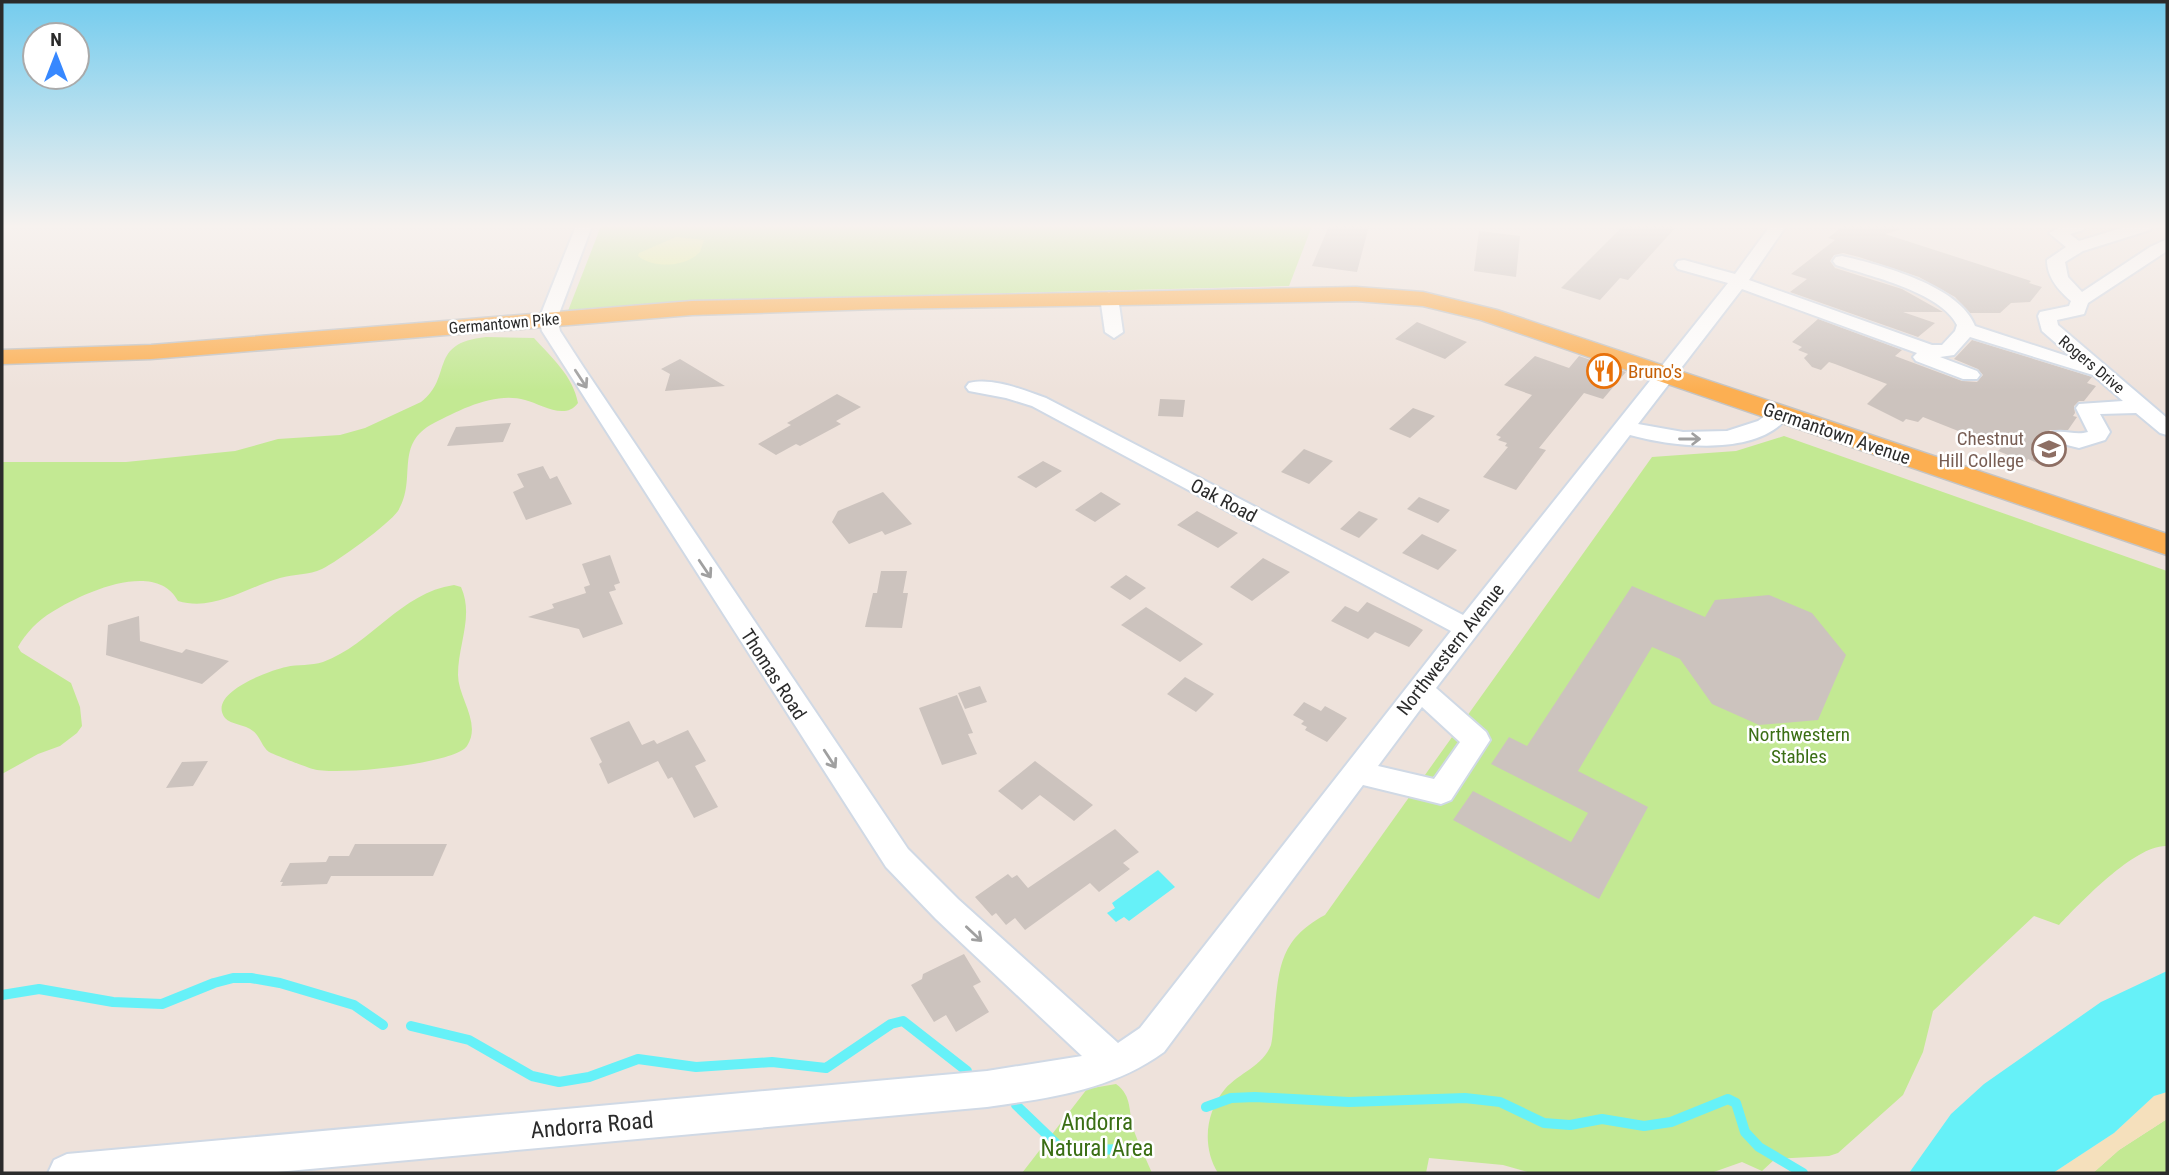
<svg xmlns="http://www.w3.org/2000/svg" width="2169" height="1175" viewBox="0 0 2169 1175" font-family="'Roboto Condensed',sans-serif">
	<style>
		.green { fill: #c3e993 }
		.sand { fill: #f5e0bc }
		.pitch { fill: #ddf18e }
		.water { fill: #66f1f8 }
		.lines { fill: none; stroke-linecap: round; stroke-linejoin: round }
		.stream { stroke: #66f1f8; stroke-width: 10 }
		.building { fill: #ccc3be }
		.minor-casing { stroke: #d0d9e5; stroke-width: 4 }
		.major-casing { stroke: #c4c4c4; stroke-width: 3 }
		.minor { fill: #fff; fill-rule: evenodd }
		.major { fill: #fcaf52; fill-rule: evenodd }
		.oneway { stroke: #a0a0a0 }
		.labels { text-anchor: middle; stroke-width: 5; stroke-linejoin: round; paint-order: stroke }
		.far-street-label { font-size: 16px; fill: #2b2b2b; stroke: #fff }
		.food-label { font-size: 19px; fill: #c56008; stroke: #fff; text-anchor: start }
		.street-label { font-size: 19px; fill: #2b2b2b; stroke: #fff }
		.education-label { font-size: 19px; fill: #785e54; stroke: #fff; text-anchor: end }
		.park-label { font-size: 19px; fill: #3a6e14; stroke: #fff }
		.near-park-label { font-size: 23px; fill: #3a6e14; stroke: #fff }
		.near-street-label { font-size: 23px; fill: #2b2b2b; stroke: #fff }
	</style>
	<rect width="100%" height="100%" fill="#eee2db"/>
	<path class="green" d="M 601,226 L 1312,226 L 1289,286 L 724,300 L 568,311 Z
		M 486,337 L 534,338 C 552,358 573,376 578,403 C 565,421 541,404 525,400 C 496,391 459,410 434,423 C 393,444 418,479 398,511 C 388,525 338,561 322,569 C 309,575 294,574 280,578 C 247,587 214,612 178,601 C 156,559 82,593 52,612 C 38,620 26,633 18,647 L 21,652 L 71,683 L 80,707 L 82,726 L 77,733 L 60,746 L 38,754 L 2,774 L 2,462 L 126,462 L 235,451 L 278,439 L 340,435 L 365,428 L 421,402 C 454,377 427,343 486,337 Z
		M 1784,436 L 2167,571 L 2167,846 C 2136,844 2081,902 2059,925 L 2034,916 L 1933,1011 L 1923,1052 L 1903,1095 L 1838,1153 L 1829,1156 L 1775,1159 L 1762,1171 L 1742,1162 L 1711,1173 L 1531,1173 L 1503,1165 L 1429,1158 L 1426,1173 L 1218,1173 C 1202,1147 1205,1113 1225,1089 C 1239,1073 1263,1066 1271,1045 C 1273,1037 1273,1026 1274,1018 C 1279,970 1278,940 1325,915 L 1652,457 L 1736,451 Z
		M 454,585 L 461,587 C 474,616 458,644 458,675 C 458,698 482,723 467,746 C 455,764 336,776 313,769 C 308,768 273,754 269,752 C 262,747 260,736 253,731 C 245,724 231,725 225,718 C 206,693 271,670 286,667 C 298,664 311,666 323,662 C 372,644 400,593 454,585 Z
		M 1116,1084 C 1133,1096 1128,1113 1134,1131 C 1139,1145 1146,1159 1152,1173 L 1022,1173 L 1087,1089 Z
		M 2167,1119 L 2167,1173 L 2093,1173 L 2119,1150 Z"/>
	<path class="sand" d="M 2167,1092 L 2167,1119 L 2119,1150 L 2093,1173 L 2053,1173 L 2114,1133 L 2154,1096 Z"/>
	<path class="pitch" d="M 676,237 L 704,240 L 700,252 C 686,267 654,269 638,256 L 639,253 Z"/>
	<path class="water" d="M 1158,870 L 1175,887 L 1129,921 L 1124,917 L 1116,922 L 1107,913 L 1115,908 L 1112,903 Z
		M 2167,971 L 2167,1092 L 2154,1096 L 2114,1133 L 2053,1173 L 1909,1173 L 1951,1114 L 1984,1084 L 2101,1002 Z"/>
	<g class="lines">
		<path class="stream" d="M 2,995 L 39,989 L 113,1002 L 162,1004 L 214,983 L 233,978 L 251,978 L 280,983 L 354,1005 L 383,1025
			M 411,1026 L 469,1040 L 532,1076 L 559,1082 L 589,1077 L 638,1059 L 696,1067 L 772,1062 L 826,1068 L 891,1024 L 903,1021 L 967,1071
			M 1016,1105 L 1064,1151 L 1122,1149
			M 1206,1107 L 1231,1098 L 1255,1097 L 1349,1102 L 1465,1098 L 1500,1102 L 1544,1123 L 1570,1125 L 1602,1119 L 1644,1126 L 1671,1122 L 1728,1099 L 1736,1103 L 1745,1132 L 1759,1147 L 1803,1173"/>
	</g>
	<path class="building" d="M 1329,226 L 1369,226 L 1357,272 L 1312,266 Z
		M 1623,226 L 1677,226 L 1628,280 L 1620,278 L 1600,300 L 1561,288 Z
		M 1843,226 L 1899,226 L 1899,230 L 1885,234 L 2031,281 L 2029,283 L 2042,287 L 2030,302 L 2011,303 L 2000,313 L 1970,313 L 1955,297 L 1919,277 L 1859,257 L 1843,253 L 1834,255 L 1830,261 L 1835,268 L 1902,289 L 1943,312 L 1903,312 L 1935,323 L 1918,337 L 1790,292 L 1807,279 L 1791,274 L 1835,240 L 1828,238 Z
		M 1479,231 L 1520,236 L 1516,277 L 1474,271 Z
		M 1818,319 L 1902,350 L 1895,356 L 1962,381 L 1977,382 L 1983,375 L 1978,369 L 1954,359 L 1972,340 L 2092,377 L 2087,383 L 2096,386 L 2084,401 L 2079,401 L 2074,406 L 2075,413 L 2073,416 L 2077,417 L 2068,430 L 2050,430 L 2045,435 L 2049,443 L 2059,446 L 2045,466 L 2028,459 L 2026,462 L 1998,451 L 2001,448 L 1923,417 L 1918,422 L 1906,419 L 1903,422 L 1867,404 L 1887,384 L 1835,364 L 1829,362 L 1821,370 L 1812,367 L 1804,358 L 1808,354 L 1798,350 L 1802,347 L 1792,342 Z
		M 1417,322 L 1467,342 L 1445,359 L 1395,339 Z
		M 1535,356 L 1569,368 L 1579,356 L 1626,372 L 1603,399 L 1584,393 L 1539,448 L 1546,450 L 1516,490 L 1483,477 L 1508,447 L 1505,446 L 1507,443 L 1498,440 L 1501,437 L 1496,435 L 1532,395 L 1504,385 Z
		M 680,359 L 725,386 L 665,391 L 670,374 L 661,369 Z
		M 837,394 L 861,407 L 836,421 L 841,424 L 800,446 L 796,444 L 776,455 L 758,444 L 791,425 L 787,423 Z
		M 1160,399 L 1185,400 L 1183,417 L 1158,416 Z
		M 1413,408 L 1435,416 L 1410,438 L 1389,429 Z
		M 511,423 L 503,442 L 447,446 L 456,427 Z
		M 1304,449 L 1333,461 L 1309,484 L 1281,472 Z
		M 1043,461 L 1062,471 L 1036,488 L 1017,477 Z
		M 543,466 L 550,479 L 557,476 L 572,504 L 526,520 L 513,492 L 524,487 L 517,474 Z
		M 883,492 L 912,524 L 885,535 L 882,531 L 849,544 L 832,522 L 838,511 Z
		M 1101,492 L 1121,504 L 1095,522 L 1075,510 Z
		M 1419,497 L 1450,510 L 1438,523 L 1407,509 Z
		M 1197,511 L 1238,533 L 1218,548 L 1177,525 Z
		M 1359,511 L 1378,519 L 1359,538 L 1340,529 Z
		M 1422,534 L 1457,550 L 1438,570 L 1402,553 Z
		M 610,555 L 620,583 L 614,585 L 616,590 L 609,592 L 623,624 L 583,638 L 579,629 L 528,617 L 554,608 L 552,604 L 586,593 L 584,587 L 590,585 L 582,564 Z
		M 1263,558 L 1290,572 L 1252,601 L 1230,587 Z
		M 881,571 L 907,571 L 903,593 L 908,593 L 902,628 L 865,627 L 873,593 L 877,593 Z
		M 1126,575 L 1146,588 L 1130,600 L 1110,587 Z
		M 1632,586 L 1705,617 L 1715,600 L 1769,595 L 1812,613 L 1846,655 L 1818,720 L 1759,725 L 1712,704 L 1680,659 L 1652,647 L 1578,771 L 1648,807 L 1599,899 L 1453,820 L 1473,791 L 1571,842 L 1588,813 L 1491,764 L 1509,737 L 1527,746 Z
		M 1367,602 L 1416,626 L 1423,630 L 1409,647 L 1375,632 L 1368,639 L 1331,621 L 1345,606 L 1358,612 Z
		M 1146,607 L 1203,644 L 1180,662 L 1121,625 Z
		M 139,616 L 140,641 L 182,653 L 186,649 L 229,661 L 202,684 L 106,655 L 108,625 Z
		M 1185,677 L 1214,694 L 1196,712 L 1167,694 Z
		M 980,686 L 987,702 L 965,709 L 958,693 Z
		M 957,695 L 973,733 L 968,734 L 977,754 L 942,765 L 919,708 Z
		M 1304,702 L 1321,711 L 1325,706 L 1347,718 L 1327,742 L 1305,730 L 1307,727 L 1301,724 L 1304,721 L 1293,715 Z
		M 629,721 L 642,745 L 654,740 L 657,744 L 688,730 L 706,761 L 695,766 L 718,807 L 694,818 L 672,777 L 668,779 L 658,761 L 608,784 L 599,764 L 602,762 L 590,738 Z
		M 208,761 L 193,786 L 166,788 L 182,762 Z
		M 1035,761 L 1093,805 L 1074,821 L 1040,795 L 1022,810 L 998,791 Z
		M 1115,829 L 1139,852 L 1123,863 L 1130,869 L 1099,892 L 1090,883 L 1025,930 L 1015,918 L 1006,925 L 996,913 L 992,916 L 975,897 L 1008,874 L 1012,878 L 1017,875 L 1028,888 Z
		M 355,844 L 447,844 L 433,876 L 331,876 L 327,884 L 281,886 L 283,882 L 280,882 L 290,863 L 326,862 L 329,856 L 349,856 Z
		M 964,954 L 981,982 L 973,986 L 989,1012 L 956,1032 L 946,1015 L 934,1022 L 911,985 L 922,979 L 923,974 Z"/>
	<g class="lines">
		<g class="minor-casing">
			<path id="minor" d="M 576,226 L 592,226 L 557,319 L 560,331 L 584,368 L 908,849 L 958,899 L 1118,1043 L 1140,1028 L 1451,631 L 1032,406 L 1006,398 L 969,391 L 966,387 L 969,383 C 993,377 1023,390 1046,398 L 1463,615 L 1728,283 L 1678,269 L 1675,265 L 1678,261 L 1684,260 L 1735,274 L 1770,226 L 1786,226 L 1749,280 L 1932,345 L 1942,345 L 1955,331 L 1957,325 C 1941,292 1869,276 1836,265 L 1833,261 L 1836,257 L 1842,256 C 1881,265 1960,286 1975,326 L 2073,358 L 2042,331 L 2038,316 L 2040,312 L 2069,306 L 2071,301 C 2058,290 2047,277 2047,260 L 2066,247 L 2049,233 L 2062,226 L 2085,226 L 2083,230 L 2070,234 L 2079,241 L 2128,226 L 2152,226 L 2150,230 L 2083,251 L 2065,262 L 2068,277 L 2082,292 L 2150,247 L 2167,239 L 2167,251 L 2088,303 L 2084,314 L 2057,320 L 2058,325 L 2167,418 L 2167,435 L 2160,433 L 2136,413 L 2100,414 L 2110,432 L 2105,440 L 2079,448 L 2051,441 L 2047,437 L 2051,433 C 2064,429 2075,436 2088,432 L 2076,408 L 2079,404 L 2123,401 L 2093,375 L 1970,337 L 1954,355 L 1940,357 L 1977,371 L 1980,375 L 1977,379 L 1963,379 L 1916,361 L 1913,357 L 1917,353 L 1742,289 L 1638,424 L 1683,432 L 1727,431 L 1758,421 L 1773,410 L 1780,408 L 1787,410 L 1790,414 C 1760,458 1674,447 1630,435 L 1436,688 L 1486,732 L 1490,740 L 1451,800 L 1441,804 L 1363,785 L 1164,1052 C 1112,1090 1050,1098 987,1107 L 266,1173 L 48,1173 L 54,1160 L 67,1154 L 987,1071 L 1082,1056 L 936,919 L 886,867 L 542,331 L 539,319 ZM 1422,707 L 1460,742 L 1434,779 L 1378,766 Z
				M 1109,292 L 1118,297 L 1123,332 L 1114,338 L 1105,332 L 1100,297 Z"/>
		</g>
		<g class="major-casing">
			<path id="major" d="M 1356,287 L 1423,292 L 1497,310 L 2167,534 L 2167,555 L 1481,320 L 1423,306 L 1356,301 L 877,309 L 692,315 L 151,359 L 2,364 L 2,350 L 151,345 L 692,301 Z"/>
		</g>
		<use href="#minor" class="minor"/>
		<use href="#major" class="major"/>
	</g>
	<defs><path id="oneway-shaft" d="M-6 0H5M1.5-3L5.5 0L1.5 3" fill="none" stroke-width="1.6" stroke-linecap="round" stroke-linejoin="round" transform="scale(1.75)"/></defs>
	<g class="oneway">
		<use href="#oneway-shaft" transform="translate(581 379) rotate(57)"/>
		<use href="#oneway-shaft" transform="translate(1690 439)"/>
		<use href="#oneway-shaft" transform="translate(705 569) rotate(56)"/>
		<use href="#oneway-shaft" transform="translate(830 759) rotate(57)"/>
		<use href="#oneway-shaft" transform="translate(974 934) rotate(43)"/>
	</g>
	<linearGradient id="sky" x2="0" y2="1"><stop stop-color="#74ccee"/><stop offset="0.58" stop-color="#f7f2ef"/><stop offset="1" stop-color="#f7f2ef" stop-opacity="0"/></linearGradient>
	<rect width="2169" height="390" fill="url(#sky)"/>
	<defs>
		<g id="restaurant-ring" transform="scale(1.75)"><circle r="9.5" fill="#fff" stroke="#e8710a" stroke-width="1.5"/><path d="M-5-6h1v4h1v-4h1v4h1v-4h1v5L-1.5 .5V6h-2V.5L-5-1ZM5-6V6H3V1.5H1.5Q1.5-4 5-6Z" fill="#e8710a"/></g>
		<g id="university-ring" transform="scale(1.75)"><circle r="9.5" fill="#fff" stroke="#8d6e63" stroke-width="1.5"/><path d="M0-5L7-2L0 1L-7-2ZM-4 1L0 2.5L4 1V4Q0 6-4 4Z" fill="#8d6e63"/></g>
	</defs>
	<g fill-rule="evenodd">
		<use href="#restaurant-ring" x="1604" y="371"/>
		<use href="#university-ring" x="2049" y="449"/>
	</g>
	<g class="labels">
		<g class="far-street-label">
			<text transform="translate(504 323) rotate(-5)" y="6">Germantown Pike</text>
			<text transform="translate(2092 364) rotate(40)" y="6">Rogers Drive</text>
		</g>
		<g class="food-label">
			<text x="1628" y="378">Bruno's</text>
		</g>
		<g class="street-label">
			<text transform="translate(1837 433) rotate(19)" y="7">Germantown Avenue</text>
			<text transform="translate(1224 500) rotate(28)" y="7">Oak Road</text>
			<text transform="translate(1450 649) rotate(-52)" y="7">Northwestern Avenue</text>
			<text transform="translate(774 674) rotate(57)" y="7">Thomas Road</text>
		</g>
		<g class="education-label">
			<text x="2024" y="445">Chestnut<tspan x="2024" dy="22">Hill College</tspan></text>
		</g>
		<g class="park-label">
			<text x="1799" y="741">Northwestern<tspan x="1799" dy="22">Stables</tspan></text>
		</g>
		<g class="near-park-label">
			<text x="1097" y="1130">Andorra<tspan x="1097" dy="26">Natural Area</tspan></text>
		</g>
		<g class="near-street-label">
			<text transform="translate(592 1125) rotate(-5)" y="8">Andorra Road</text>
		</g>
	</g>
	<rect width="2169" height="1175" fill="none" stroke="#2b2b2b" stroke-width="7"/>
	<g transform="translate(56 56)"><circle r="33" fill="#ffffff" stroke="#aaaaaa" stroke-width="2"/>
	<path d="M0-5L12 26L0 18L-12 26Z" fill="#3788ff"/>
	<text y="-10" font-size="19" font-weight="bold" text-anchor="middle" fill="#2b2b2b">N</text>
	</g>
</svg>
